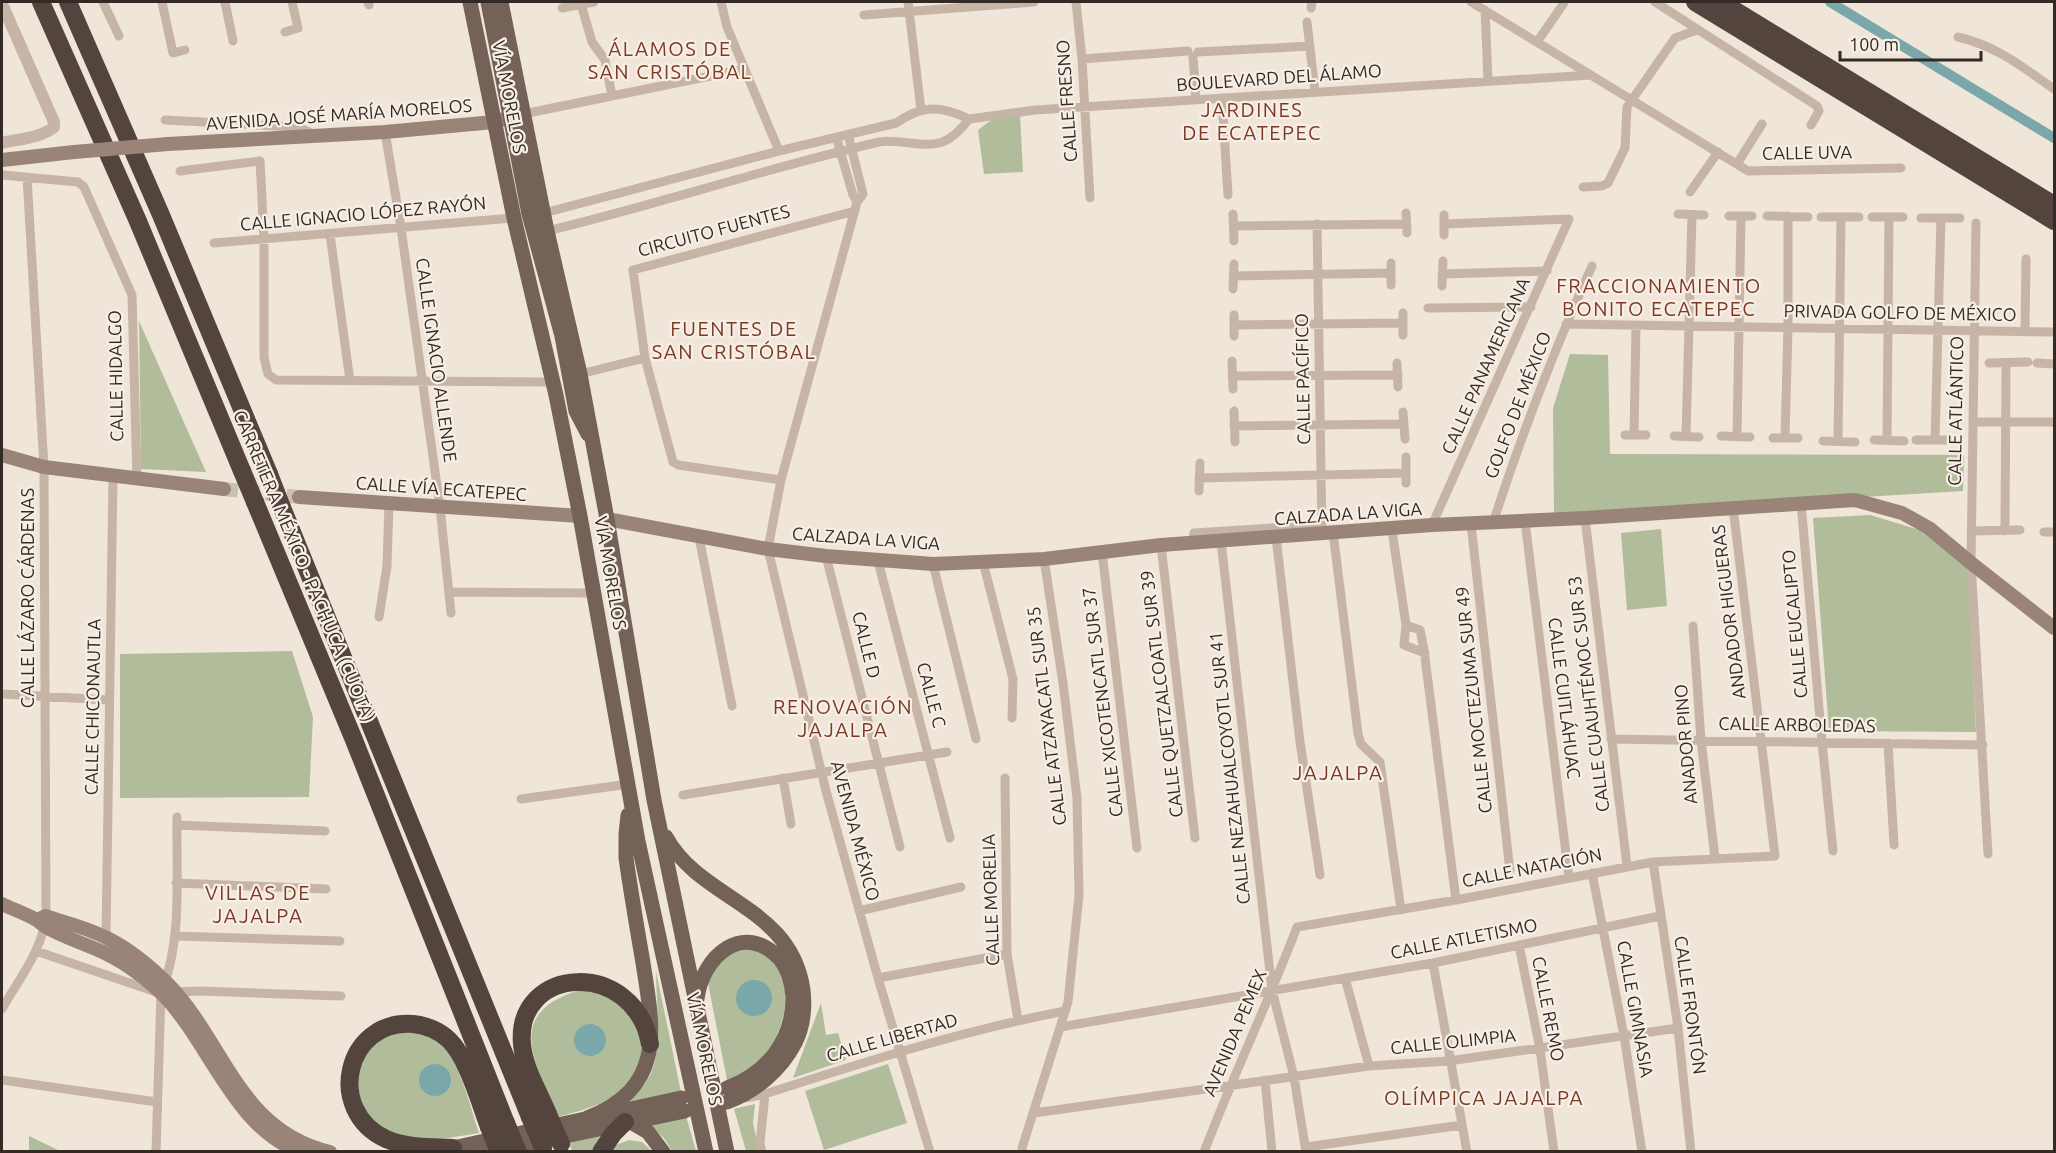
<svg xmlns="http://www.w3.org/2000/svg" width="2056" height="1153" viewBox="0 0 2056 1153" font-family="Ubuntu,sans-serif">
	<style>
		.green { fill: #b1bd9a }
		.water { fill: #7aa8aa }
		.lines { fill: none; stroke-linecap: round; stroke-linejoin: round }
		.canal { stroke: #7aa8aa; stroke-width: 10 }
		.secondary-tunnel { stroke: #c9c0b5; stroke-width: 14; stroke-dasharray: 14 7; stroke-linecap: butt }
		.minor { stroke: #c6b5a6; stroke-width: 9 }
		.tertiary { stroke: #c6b5a6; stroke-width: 12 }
		.secondary { stroke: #9a8478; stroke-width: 14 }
		.primary { stroke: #746258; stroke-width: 15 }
		.motorway { stroke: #53453e; stroke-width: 18 }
		.secondary-bridge { stroke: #9a8478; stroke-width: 14 }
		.primary-bridge { stroke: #746258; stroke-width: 15 }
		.motorway-bridge { stroke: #53453e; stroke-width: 18 }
		.labels { text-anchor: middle; stroke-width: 4.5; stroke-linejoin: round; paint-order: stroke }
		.street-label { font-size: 18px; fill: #332a26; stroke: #f7efe5 }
		.neighbourhood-label { font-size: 20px; letter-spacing: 1.5px; fill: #7c3a25; stroke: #f7efe5 }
	</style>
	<rect width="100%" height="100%" fill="#efe5d9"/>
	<path class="green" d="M 1020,115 L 1023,172 L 984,174 L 978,130 L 995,117 Z
		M 139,321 L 206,472 L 141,469 Z
		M 1570,354 L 1608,355 L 1610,454 L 1964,455 L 1963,491 L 1554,516 L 1553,408 Z
		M 1870,515 L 1923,531 L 1968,569 L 1976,732 L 1829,731 L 1813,518 Z
		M 1661,529 L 1667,606 L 1627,610 L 1621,533 Z
		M 292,651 L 313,717 L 309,797 L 120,798 L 120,654 Z
		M 750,948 C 754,950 760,950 763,952 C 800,972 785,1034 763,1059 C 753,1069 740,1075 727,1080 L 707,978 C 714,960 731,951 750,948 Z
		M 656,971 L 681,1092 L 624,1105 C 635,1096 645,1086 651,1073 C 663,1045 656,1002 656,971 Z
		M 580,990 L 596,991 L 627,1008 L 645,1051 C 628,1097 603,1105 558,1117 C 536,1064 502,1013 580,990 Z
		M 821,1003 L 826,1035 L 838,1033 L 846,1060 L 793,1078 Z
		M 415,1032 C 426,1035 436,1039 444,1047 C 459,1061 472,1112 479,1133 C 454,1137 415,1145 391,1135 C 353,1120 345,1057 383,1037 C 392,1033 406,1033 415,1032 Z
		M 888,1064 L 907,1123 L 824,1150 L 805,1091 Z
		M 755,1104 L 753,1123 L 759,1151 L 746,1151 L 734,1109 Z
		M 686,1116 L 696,1151 L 672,1151 L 664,1138 L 646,1123 Z
		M 603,1134 L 591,1151 L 572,1151 L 569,1142 Z
		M 29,1136 L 60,1151 L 29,1151 Z
		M 629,1140 L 642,1142 L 653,1152 L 611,1152 L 616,1145 Z"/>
	<path class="water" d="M736 998a18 18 0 1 1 36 0a18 18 0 1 1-36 0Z
		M574 1040a16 16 0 1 1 32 0a16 16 0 1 1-32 0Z
		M419 1080a16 16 0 1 1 32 0a16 16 0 1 1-32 0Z"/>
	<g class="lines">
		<path class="canal" d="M 1830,2 L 2054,138"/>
		<path class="secondary-tunnel" d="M 224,489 L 299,497"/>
		<path class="minor" d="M 103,2 L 119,36
			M 162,2 L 173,53 L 185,50
			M 225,2 L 233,41
			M 368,2 L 369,5
			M 721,2 L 727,27 L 779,151
			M 908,2 L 921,110
			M 1076,2 L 1082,59 L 1090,198
			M 1471,2 L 1748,171 L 1901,168
			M 1655,2 L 1817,106 L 1819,111 L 1811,125
			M 581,4 L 592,42 L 605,60 L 612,96
			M 562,8 L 594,2
			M 1311,8 L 1312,2
			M 1485,10 L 1488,81
			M 864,15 L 1034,2
			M 1307,22 L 1315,92
			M 285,32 L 298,28 L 292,2
			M 1958,37 C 1995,45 2024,68 2054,89
			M 1537,42 L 1564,3
			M 1198,52 L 1310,46
			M 1193,57 L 1196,99
			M 1082,59 L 1188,51
			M 1222,98 L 1228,195
			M 523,114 L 745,69
			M 969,119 L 1035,110 L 1591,75
			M 165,120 L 298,127 L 316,135
			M 385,132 L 401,228 L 440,507 L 451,613
			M 848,134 L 863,194 L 857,202 L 781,480 L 768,549 L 826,791 L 878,978 L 930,1152
			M 836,137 L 853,195 L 857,202
			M 1737,164 L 1762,124
			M 180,171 L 260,161 L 264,239 L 264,357 L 268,374 L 276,380 L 553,382
			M 2,175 L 78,182 L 84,187 L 132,295 L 137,480
			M 1583,187 L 1602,186 L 1608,183 L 1625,148 L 1627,107 L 1675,38 L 1697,30
			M 1690,192 L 1718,152
			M 544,213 L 779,151 L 896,123 C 922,105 941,105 969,119
			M 1406,213 L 1407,233
			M 1233,214 L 1234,241
			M 1678,214 L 1704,215
			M 1444,215 L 1444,235
			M 1729,216 L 1752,216
			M 1767,216 L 1808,217
			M 1821,217 L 1859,217
			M 1872,217 L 1903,217
			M 1921,218 L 1960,218
			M 1976,223 L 1971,563 L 1988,854
			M 1317,224 L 1322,533
			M 1234,226 L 1406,224
			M 547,231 C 659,204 767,168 879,142 C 886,140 894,142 901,142 C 935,146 947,148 969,119
			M 330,234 L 350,381
			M 214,243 L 514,218
			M 1391,263 L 1391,285
			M 1442,274 L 1547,271
			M 1234,276 L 1391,273
			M 1442,286 L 1443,261
			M 1233,289 L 1234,264
			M 1428,308 L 1531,307
			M 1234,315 L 1234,336
			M 1566,324 L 2054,332
			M 1234,325 L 1403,323
			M 2025,332 L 2026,259
			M 1403,335 L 1403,313
			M 1232,361 L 1233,389
			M 1397,363 L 1398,387
			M 1989,363 L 2028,362
			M 2037,363 L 2054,364
			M 580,374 L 645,358
			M 1232,376 L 1398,375
			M 1234,411 L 1235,442
			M 1403,412 L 1405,439
			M 1973,422 L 2054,422
			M 1234,426 L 1403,424
			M 1625,435 L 1646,435
			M 1634,435 L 1636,326
			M 1674,436 L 1699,437
			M 1686,436 L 1692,215
			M 1721,436 L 1750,437
			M 1737,437 L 1741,216
			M 1773,438 L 1798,438
			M 1785,438 L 1788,328 L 1788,216
			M 1874,440 L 1904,441
			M 1887,440 L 1889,217
			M 1916,440 L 1948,440
			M 1935,440 L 1941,218
			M 1823,441 L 1855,442
			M 1838,441 L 1841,217
			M 1406,457 L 1406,483
			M 1199,478 L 1406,473
			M 781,480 L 678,465 L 673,462 L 645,358 L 633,270 L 855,211
			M 1199,491 L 1200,463
			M 1801,503 L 1822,742 L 1833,851
			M 1585,518 L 1627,866
			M 1525,521 L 1569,878
			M 1493,523 C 1521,436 1554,350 1592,266
			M 1471,524 L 1510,871
			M 1432,525 L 1569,219 L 1444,224
			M 1392,530 L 1406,625 L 1404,645 L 1425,653
			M 1971,531 L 2020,530
			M 2005,531 L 2006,363
			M 1333,532 L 1358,734 L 1361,744 L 1380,762 L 1401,910
			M 2044,532 L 2054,532
			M 699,537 L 732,706
			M 1276,537 L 1300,742 L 1320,875
			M 1221,541 L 1272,990 L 1294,1077 L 1306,1152
			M 1193,543 L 1194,533 L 1321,525
			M 1161,545 L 1195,838
			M 1102,552 L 1137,848
			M 826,556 L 900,847
			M 878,561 L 950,838
			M 983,562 L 1013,679 L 1012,718
			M 933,564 L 976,739
			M 449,592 L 593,593
			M 379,617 L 387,566 L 389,504
			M 1406,625 L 1420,630 L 1424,650 L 1456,900
			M 1693,626 L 1701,740 L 1715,858
			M 2,694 L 109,700
			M 1611,739 L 1983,745
			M 1888,743 L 1894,845
			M 783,778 L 791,824
			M 1005,778 L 1007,954 L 1018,1020
			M 683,795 L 947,752
			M 521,799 L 629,784
			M 177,825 L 325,831
			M 1653,862 L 1678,1028 L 1691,1152
			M 1592,873 L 1624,1036 L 1642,1152
			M 176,883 L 326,889
			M 859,911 L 961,887
			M 175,936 L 340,941
			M 106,937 L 113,477
			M 1519,945 L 1540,1049 L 1554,1152
			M 36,951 L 156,992
			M 1433,963 L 1467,1152
			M 878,978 L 1007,954
			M 1345,978 L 1369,1066
			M 173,992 L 201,991 L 341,996
			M 2,1009 C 19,979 42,951 46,916 L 44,467 L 27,177
			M 1060,1027 L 1433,963 L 1660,916
			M 2,1080 L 157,1102
			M 1265,1080 L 1272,1152
			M 746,1098 L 765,1094 C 864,1062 962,1031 1065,1011
			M 1034,1113 L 1369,1066 L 1449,1061 L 1678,1028
			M 1306,1147 L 1462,1125
			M 156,1152 L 161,993 C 183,940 176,874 177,817
			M 762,1152 L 760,1143 L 765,1094
			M 1023,1152 L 1022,1148 L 1068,1002 L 1079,895 L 1077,798 L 1063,683 L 1044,559
			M 1204,1152 C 1233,1076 1268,1003 1297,927 L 1456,900 L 1653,862 L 1775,856 L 1733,507"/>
		<path class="tertiary" d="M 2,4 L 54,122 L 54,127 C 41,138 18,139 2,143"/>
		<path class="secondary" d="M 168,144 L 385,132 L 494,122 L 504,119
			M 2,160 L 74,152
			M 2,455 L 44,467 L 224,489
			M 299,497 L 580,516
			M 607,519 L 768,549 L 826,556 L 933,564 L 1044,559 L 1161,545 L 1432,525 L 1585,518 L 1855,500 L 1902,513 L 1929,528 L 1971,563 L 2054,628
			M 2,904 C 12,909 24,913 35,919 C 39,921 42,925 46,927 C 61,936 80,942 96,949 C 120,959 142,975 160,992 C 209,1039 232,1127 300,1152
			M 37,920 L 46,916 C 66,923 88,928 107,938 C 129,949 151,967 169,985 C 225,1043 239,1131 330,1152"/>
		<path class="primary" d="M 470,2 L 514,218 L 556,395 L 580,516 L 638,841 L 706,1152
			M 501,2 L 547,231 L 580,374 L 607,519 L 654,800 L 727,1152
			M 666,837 C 701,901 791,905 803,990 C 805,1008 803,1027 795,1043 C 781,1070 755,1092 727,1102
			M 697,999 C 702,956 744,920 780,959 C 789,970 792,983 793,997 C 793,1041 767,1073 727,1088
			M 587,1118 C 665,1088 654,1031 643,963 C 637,928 631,893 626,858 L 626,834 L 628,815
			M 629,1121 L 648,1132 L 663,1152
			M 453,1148 L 681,1098
			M 488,1152 L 685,1111"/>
		<path class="motorway" d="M 41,2 L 137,219 L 242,471
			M 68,2 L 161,215 L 269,474
			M 1695,2 L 2054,221
			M 1721,2 L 2054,205
			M 255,502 L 354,740 L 506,1123
			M 281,505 L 530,1117
			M 548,1114 C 539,1092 524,1068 522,1044 C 515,965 634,958 650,1044
			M 453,1148 C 431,1147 406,1148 386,1139 C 325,1111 345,1019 413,1024 C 426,1025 440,1031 449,1040 C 467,1057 480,1103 489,1127
			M 601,1152 L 613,1134 L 625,1122"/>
		<path class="secondary-bridge" d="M 74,152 L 168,144"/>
		<path class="primary-bridge" d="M 488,2 L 529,214 L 562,336 L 576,411 L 588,434"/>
		<path class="motorway-bridge" d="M 242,471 L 255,502
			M 269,474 L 281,505
			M 548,1114 L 561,1144
			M 530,1117 L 543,1148
			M 506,1123 L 518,1152
			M 489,1127 L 499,1152"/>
	</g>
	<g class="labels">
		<g class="street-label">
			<text transform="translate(1279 78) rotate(-4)" y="6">BOULEVARD DEL ÁLAMO</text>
			<text transform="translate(509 97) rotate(79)" y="6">VÍA MORELOS</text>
			<text transform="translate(1067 101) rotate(-94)" y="6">CALLE FRESNO</text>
			<text transform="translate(339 115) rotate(-4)" y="6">AVENIDA JOSÉ MARÍA MORELOS</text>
			<text transform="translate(1807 153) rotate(-1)" y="6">CALLE UVA</text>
			<text transform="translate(363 214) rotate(-5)" y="6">CALLE IGNACIO LÓPEZ RAYÓN</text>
			<text transform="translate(714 231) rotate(-15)" y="6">CIRCUITO FUENTES</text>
			<text transform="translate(1900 313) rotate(1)" y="6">PRIVADA GOLFO DE MÉXICO</text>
			<text transform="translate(436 360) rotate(82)" y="6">CALLE IGNACIO ALLENDE</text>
			<text transform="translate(1486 366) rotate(-66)" y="6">CALLE PANAMERICANA</text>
			<text transform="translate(116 376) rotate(-91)" y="6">CALLE HIDALGO</text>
			<text transform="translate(1303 379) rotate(-91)" y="6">CALLE PACÍFICO</text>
			<text transform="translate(1518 405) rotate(-69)" y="6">GOLFO DE MÉXICO</text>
			<text transform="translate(1956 411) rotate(-89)" y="6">CALLE ATLÁNTICO</text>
			<text transform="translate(441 489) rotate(4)" y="6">CALLE VÍA ECATEPEC</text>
			<text transform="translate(1348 514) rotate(-4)" y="6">CALZADA LA VIGA</text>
			<text transform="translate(866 539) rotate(4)" y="6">CALZADA LA VIGA</text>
			<text transform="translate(304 566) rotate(67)" y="6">CARRETERA MÉXICO - PACHUCA (CUOTA)</text>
			<text transform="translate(610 573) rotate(80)" y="6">VÍA MORELOS</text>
			<text transform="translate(28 598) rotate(-90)" y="6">CALLE LÁZARO CÁRDENAS</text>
			<text transform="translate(1729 612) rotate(-97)" y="6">ANDADOR HIGUERAS</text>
			<text transform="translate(1795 624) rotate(-95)" y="6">CALLE EUCALIPTO</text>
			<text transform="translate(866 645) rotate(76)" y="6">CALLE D</text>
			<text transform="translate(1162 694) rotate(-97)" y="6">CALLE QUETZALCOATL SUR 39</text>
			<text transform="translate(1589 694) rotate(-97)" y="6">CALLE CUAUHTÉMOC SUR 53</text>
			<text transform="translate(931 695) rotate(75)" y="6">CALLE C</text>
			<text transform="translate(1564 698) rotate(83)" y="6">CALLE CUITLÁHUAC</text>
			<text transform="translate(1474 700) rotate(-96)" y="6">CALLE MOCTEZUMA SUR 49</text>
			<text transform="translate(1103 702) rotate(-97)" y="6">CALLE XICOTENCATL SUR 37</text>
			<text transform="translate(93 707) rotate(-89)" y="6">CALLE CHICONAUTLA</text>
			<text transform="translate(1047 716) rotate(-97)" y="6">CALLE ATZAYACATL SUR 35</text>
			<text transform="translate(1797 725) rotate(1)" y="6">CALLE ARBOLEDAS</text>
			<text transform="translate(1686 744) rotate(-95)" y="6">ANADOR PINO</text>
			<text transform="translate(1230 768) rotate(-96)" y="6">CALLE NEZAHUALCOYOTL SUR 41</text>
			<text transform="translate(855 831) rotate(75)" y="6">AVENIDA MÉXICO</text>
			<text transform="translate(1532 868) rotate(-11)" y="6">CALLE NATACIÓN</text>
			<text transform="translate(991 900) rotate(-92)" y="6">CALLE MORELIA</text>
			<text transform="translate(1464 939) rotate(-11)" y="6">CALLE ATLETISMO</text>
			<text transform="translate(1690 1005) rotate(82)" y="6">CALLE FRONTÓN</text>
			<text transform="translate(1548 1009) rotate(79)" y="6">CALLE REMO</text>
			<text transform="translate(1635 1009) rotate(80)" y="6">CALLE GIMNASIA</text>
			<text transform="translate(1235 1033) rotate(-67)" y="6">AVENIDA PEMEX</text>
			<text transform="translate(892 1038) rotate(-16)" y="6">CALLE LIBERTAD</text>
			<text transform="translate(1453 1042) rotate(-6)" y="6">CALLE OLIMPIA</text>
			<text transform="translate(704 1049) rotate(78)" y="6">VÍA MORELOS</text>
		</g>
		<g class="neighbourhood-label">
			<text x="670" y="56">ÁLAMOS DE<tspan x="670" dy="23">SAN CRISTÓBAL</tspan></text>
			<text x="1252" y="117">JARDINES<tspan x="1252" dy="23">DE ECATEPEC</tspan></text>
			<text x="1659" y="293">FRACCIONAMIENTO<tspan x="1659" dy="23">BONITO ECATEPEC</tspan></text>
			<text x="734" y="336">FUENTES DE<tspan x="734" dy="23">SAN CRISTÓBAL</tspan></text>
			<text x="843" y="714">RENOVACIÓN<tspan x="843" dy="23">JAJALPA</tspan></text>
			<text x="1338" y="780">JAJALPA</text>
			<text x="258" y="900">VILLAS DE<tspan x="258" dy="23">JAJALPA</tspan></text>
			<text x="1484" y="1105">OLÍMPICA JAJALPA</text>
		</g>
	</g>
	<rect width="2056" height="1153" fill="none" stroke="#332a26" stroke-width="6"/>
	<path d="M1840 51v9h141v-9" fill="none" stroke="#332a26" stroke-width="3"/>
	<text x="1849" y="51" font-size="18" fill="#332a26" stroke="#f7efe5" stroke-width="4.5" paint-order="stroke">100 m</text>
</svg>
